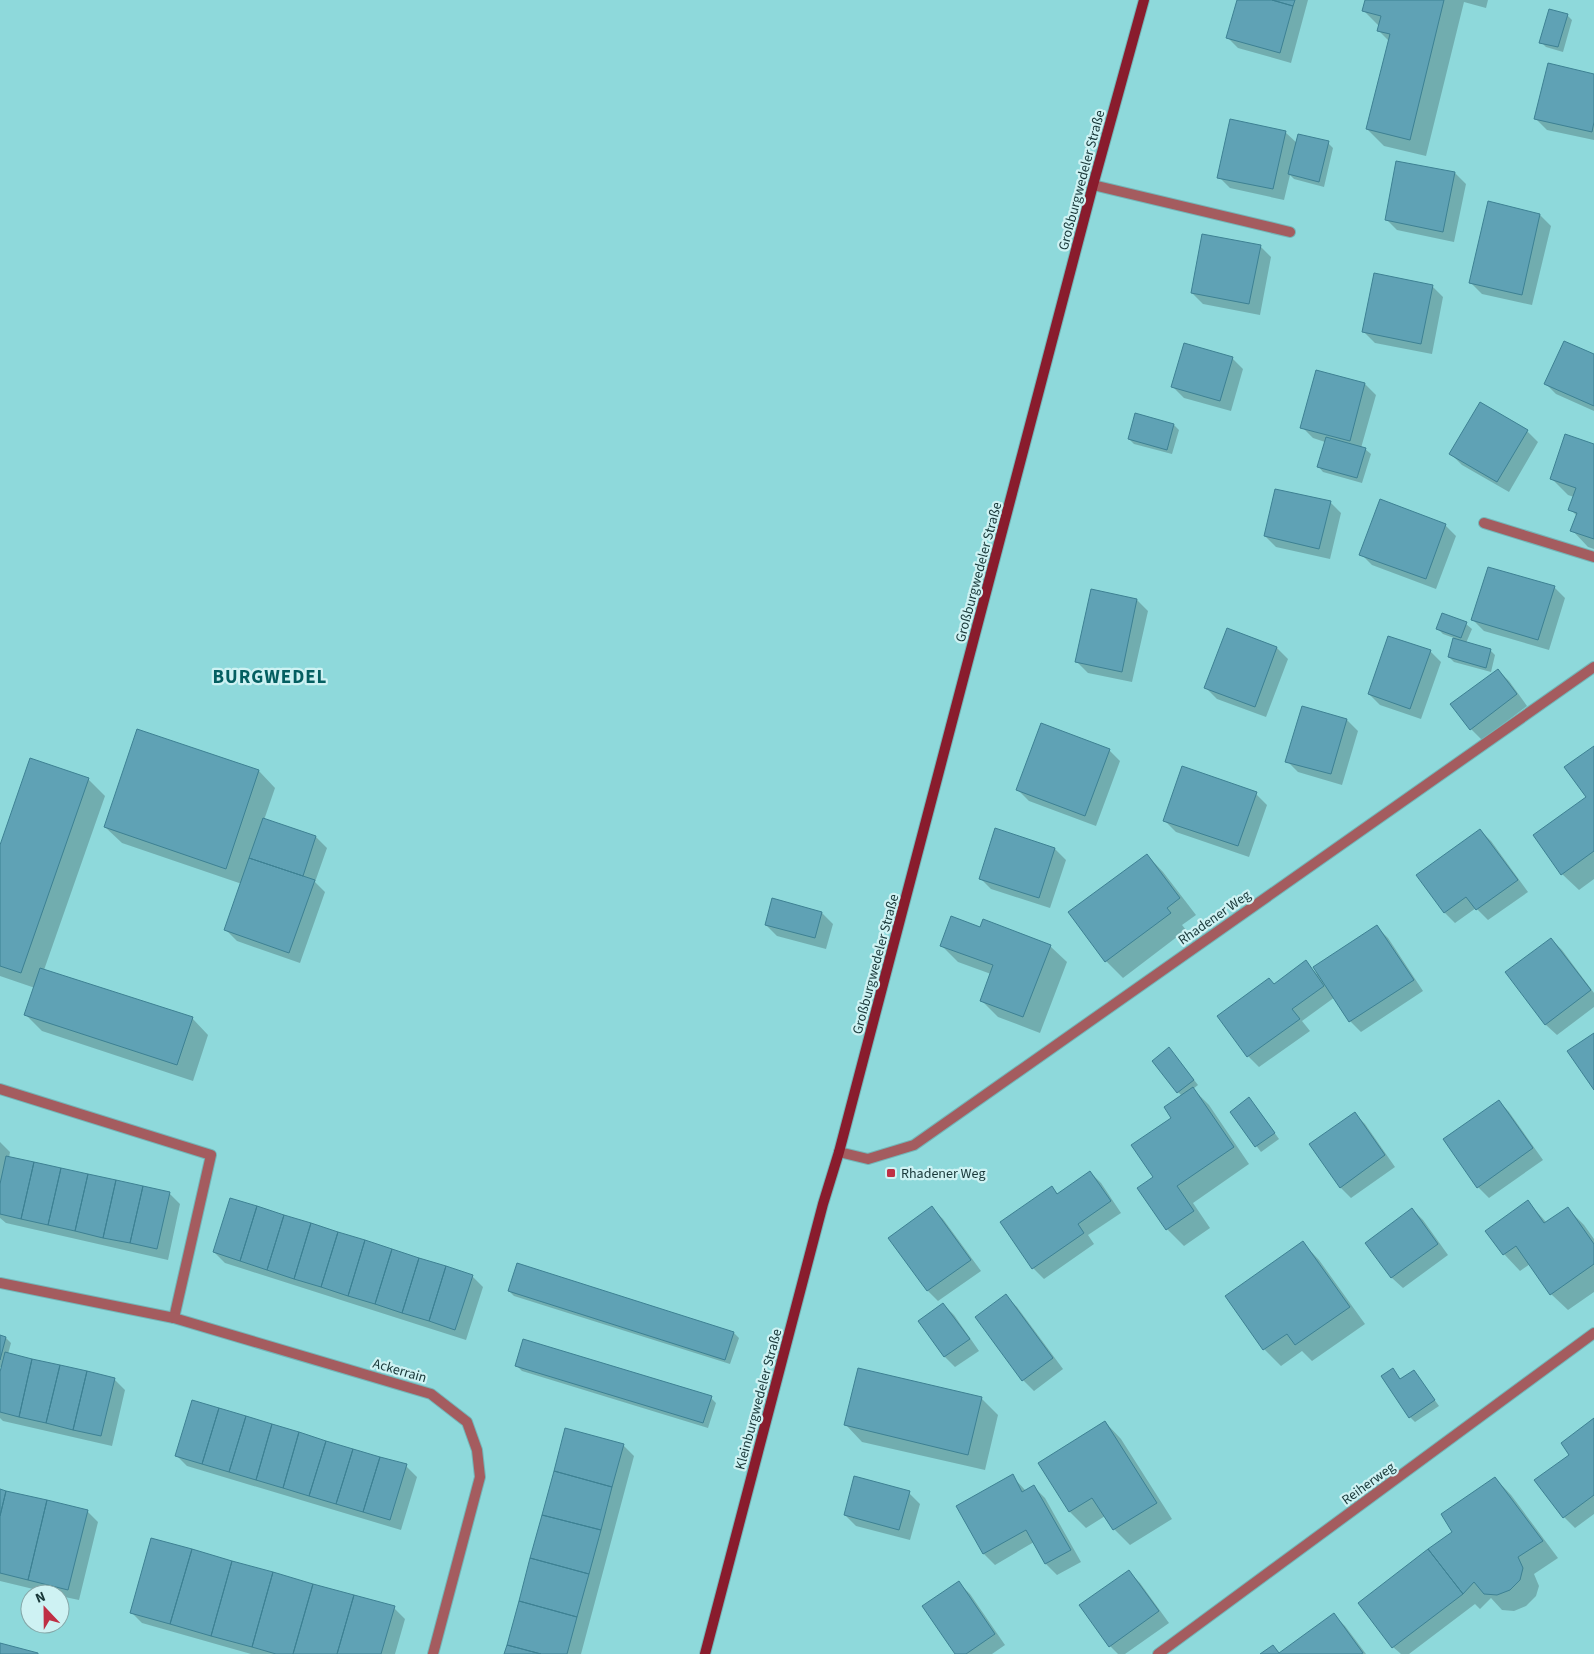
<svg xmlns="http://www.w3.org/2000/svg" width="1594" height="1654" viewBox="0 0 1594 1654" font-family="'Source Sans 3',sans-serif">
	<style>
		.shadow { fill: #0003 }
		.building { fill: #5fa2b5; stroke: #3d8193 }
		.lines { fill: none; stroke-linecap: round; stroke-linejoin: round }
		.lane-casing { stroke: #74b5b7; stroke-width: 12 }
		.street-casing { stroke: #74b5b7; stroke-width: 12 }
		.secondary-casing { stroke: #74b5b7; stroke-width: 12 }
		.lane { stroke: #a45c5f; stroke-width: 10 }
		.street { stroke: #a45c5f; stroke-width: 10 }
		.secondary { stroke: #891c2d; stroke-width: 10 }
		.poi-dot { fill: #bf2f44; stroke: #cef2f3; stroke-width: 2 }
		.labels { text-anchor: middle; stroke-width: 4.5; stroke-linejoin: round; paint-order: stroke }
		.street-label { font-size: 14px; fill: #183738; stroke: #cef2f3 }
		.poi-label { font-size: 14px; fill: #183738; stroke: #cef2f3; text-anchor: start }
		.district-label { font-size: 19px; font-weight: bold; letter-spacing: 1px; fill: #045f61; stroke: #cef2f3 }
	</style>
	<rect width="100%" height="100%" fill="#8ed9db"/>
	<path class="shadow" d="M 1238,0 L 1308,0 L 1291,63 L 1238,48 L 1227,37 Z
		M 1366,0 L 1488,0 L 1486,8 L 1464,2 L 1426,156 L 1384,146 L 1367,129 L 1389,41 L 1379,31 L 1380,27 L 1364,11 Z
		M 1567,15 L 1572,20 L 1563,52 L 1546,47 L 1541,42 Z
		M 1594,75 L 1594,140 L 1547,130 L 1536,119 Z
		M 1285,132 L 1297,143 L 1328,143 L 1333,148 L 1324,187 L 1294,179 L 1290,175 L 1284,200 L 1230,188 L 1219,177 Z
		M 1455,173 L 1466,184 L 1454,242 L 1397,230 L 1386,219 Z
		M 1540,215 L 1551,226 L 1532,305 L 1482,294 L 1471,283 Z
		M 1260,246 L 1271,257 L 1260,315 L 1203,304 L 1192,293 Z
		M 1432,286 L 1443,297 L 1432,354 L 1375,343 L 1364,332 Z
		M 1594,356 L 1594,411 L 1556,394 L 1545,383 Z
		M 1232,358 L 1243,369 L 1231,411 L 1184,398 L 1173,387 Z
		M 1365,384 L 1376,395 L 1361,448 L 1365,449 L 1371,454 L 1362,483 L 1323,472 L 1318,466 L 1325,442 L 1313,438 L 1302,427 Z
		M 1174,425 L 1179,430 L 1172,454 L 1134,444 L 1129,439 Z
		M 1527,431 L 1538,442 L 1509,492 L 1462,465 L 1451,454 Z
		M 1594,445 L 1594,549 L 1588,547 L 1572,530 L 1577,516 L 1570,509 L 1574,497 L 1568,495 L 1551,478 Z
		M 1330,502 L 1341,513 L 1330,559 L 1276,547 L 1265,536 Z
		M 1445,525 L 1456,536 L 1436,589 L 1372,565 L 1361,554 Z
		M 1554,587 L 1565,598 L 1549,650 L 1484,631 L 1473,620 Z
		M 1137,600 L 1148,611 L 1132,682 L 1088,673 L 1077,662 Z
		M 1466,624 L 1472,629 L 1466,643 L 1490,650 L 1495,655 L 1491,672 L 1454,662 L 1449,657 L 1454,638 L 1443,634 L 1437,628 Z
		M 1228,630 L 1277,648 L 1288,659 L 1266,717 L 1217,699 L 1206,688 Z
		M 1430,651 L 1441,662 L 1421,719 L 1380,705 L 1369,694 Z
		M 1498,670 L 1509,681 L 1527,706 L 1482,740 L 1471,729 Z
		M 1347,720 L 1358,731 L 1342,785 L 1298,772 L 1287,761 Z
		M 138,731 L 259,771 L 275,788 L 264,820 L 316,837 L 327,848 L 315,882 L 325,892 L 300,963 L 237,941 L 226,930 L 242,884 L 122,843 L 105,827 Z
		M 1594,747 L 1594,879 L 1579,890 L 1562,874 L 1587,797 Z
		M 1109,750 L 1120,761 L 1096,826 L 1029,801 L 1018,790 Z
		M 88,779 L 105,796 L 44,970 L 192,1018 L 208,1035 L 193,1081 L 42,1031 L 26,1015 L 35,988 L 0,976 L 0,849 Z
		M 1256,794 L 1267,805 L 1249,857 L 1176,832 L 1165,821 Z
		M 996,830 L 1055,849 L 1066,860 L 1050,908 L 991,889 L 980,878 Z
		M 1480,830 L 1491,841 L 1528,892 L 1488,920 L 1476,908 L 1455,923 L 1444,912 Z
		M 1147,855 L 1163,872 L 1196,915 L 1182,925 L 1186,930 L 1123,978 L 1106,961 L 1070,913 Z
		M 822,913 L 833,924 L 826,949 L 777,936 L 766,925 Z
		M 1377,927 L 1388,938 L 1423,991 L 1361,1032 L 1350,1021 L 1335,997 L 1302,1021 L 1310,1031 L 1259,1067 L 1248,1056 L 1219,1017 L 1274,985 L 1306,962 L 1317,974 Z
		M 981,928 L 1050,946 L 1067,962 L 1040,1033 L 998,1017 L 981,1000 L 991,974 L 958,962 L 941,945 Z
		M 1551,939 L 1562,950 L 1594,993 L 1594,1007 L 1557,1035 L 1546,1025 L 1507,972 Z
		M 1174,1054 L 1198,1085 L 1193,1089 L 1209,1105 L 1249,1164 L 1193,1203 L 1210,1228 L 1184,1246 L 1167,1229 L 1139,1189 L 1154,1177 L 1173,1118 L 1182,1096 L 1178,1092 Z
		M 1499,1101 L 1509,1112 L 1543,1160 L 1489,1198 L 1478,1187 Z
		M 1254,1104 L 1279,1139 L 1261,1152 L 1231,1112 Z
		M 1354,1113 L 1365,1124 L 1395,1167 L 1351,1198 L 1340,1187 Z
		M 0,1142 L 10,1152 L 9,1158 L 169,1193 L 180,1204 L 168,1260 L 6,1223 L 0,1218 Z
		M 1090,1172 L 1101,1183 L 1121,1213 L 1088,1235 L 1094,1244 L 1044,1279 L 1033,1268 L 1051,1187 L 1058,1194 Z
		M 1528,1202 L 1547,1223 L 1568,1209 L 1584,1225 L 1594,1239 L 1594,1292 L 1568,1310 L 1551,1294 L 1530,1264 L 1520,1271 L 1504,1254 Z
		M 932,1208 L 943,1219 L 981,1271 L 938,1301 L 928,1291 Z
		M 1412,1209 L 1423,1220 L 1448,1255 L 1403,1288 L 1392,1278 L 1367,1243 Z
		M 1303,1243 L 1319,1260 L 1365,1324 L 1312,1361 L 1302,1351 L 1281,1366 L 1264,1349 L 1227,1296 Z
		M 214,1252 L 472,1276 L 483,1287 L 466,1340 L 225,1263 Z
		M 509,1291 L 734,1333 L 739,1338 L 730,1364 L 514,1296 Z
		M 1006,1296 L 1017,1307 L 1063,1369 L 1034,1391 L 1023,1380 Z
		M 943,1304 L 954,1315 L 979,1351 L 955,1367 L 944,1356 Z
		M 0,1336 L 6,1338 L 11,1343 L 8,1354 L 114,1379 L 125,1390 L 112,1446 L 3,1421 L 0,1418 L 0,1377 L 2,1368 L 0,1367 Z
		M 517,1366 L 711,1398 L 716,1403 L 708,1428 L 522,1371 Z
		M 1392,1370 L 1401,1380 L 1414,1371 L 1439,1406 L 1415,1422 L 1410,1417 Z
		M 981,1398 L 998,1415 L 985,1470 L 862,1442 L 846,1425 Z
		M 1594,1420 L 1594,1514 L 1575,1528 L 1564,1517 L 1571,1455 Z
		M 1105,1422 L 1121,1439 L 1172,1519 L 1130,1545 L 1114,1529 L 1105,1516 L 1086,1528 L 1070,1512 L 1039,1463 Z
		M 623,1445 L 634,1456 L 581,1654 L 506,1654 Z
		M 176,1455 L 406,1466 L 417,1477 L 401,1530 L 187,1466 Z
		M 1012,1476 L 1026,1491 L 1034,1487 L 1045,1498 L 1081,1562 L 1057,1575 L 1046,1564 L 1034,1542 L 995,1565 L 984,1554 L 958,1507 Z
		M 1495,1478 L 1511,1495 L 1558,1558 L 1534,1574 L 1539,1586 L 1536,1596 L 1526,1606 L 1514,1611 L 1502,1610 L 1491,1598 L 1480,1609 L 1475,1604 L 1409,1654 L 1401,1654 L 1393,1647 L 1454,1532 Z
		M 0,1490 L 87,1511 L 98,1522 L 79,1600 L 60,1596 L 60,1594 L 54,1594 L 0,1581 Z
		M 909,1493 L 920,1504 L 910,1540 L 856,1526 L 845,1515 Z
		M 1129,1572 L 1140,1583 L 1169,1623 L 1125,1654 L 1118,1654 L 1110,1646 Z
		M 959,1583 L 970,1594 L 1005,1645 L 992,1654 L 956,1654 Z
		M 394,1608 L 405,1619 L 395,1654 L 251,1654 L 142,1623 L 131,1612 Z
		M 1334,1615 L 1345,1626 L 1366,1654 L 1263,1654 L 1273,1646 L 1280,1654 Z"/>
	<path class="building" d="M 1237,0 L 1272,0 L 1293,6 L 1280,53 L 1226,38 Z
		M 1272,0 L 1295,0 L 1293,6 Z
		M 1365,0 L 1444,0 L 1410,140 L 1366,129 L 1390,34 L 1377,31 L 1381,16 L 1362,11 Z
		M 1549,9 L 1568,14 L 1558,47 L 1539,43 Z
		M 1548,63 L 1594,74 L 1594,122 L 1592,132 L 1534,119 Z
		M 1230,119 L 1286,131 L 1273,189 L 1217,178 Z
		M 1298,134 L 1329,141 L 1319,182 L 1288,174 Z
		M 1396,161 L 1455,172 L 1443,232 L 1385,220 Z
		M 1488,201 L 1540,214 L 1522,295 L 1469,283 Z
		M 1202,234 L 1261,245 L 1249,304 L 1191,293 Z
		M 1374,273 L 1433,285 L 1421,344 L 1362,332 Z
		M 1564,341 L 1594,354 L 1594,406 L 1544,384 Z
		M 1184,343 L 1233,357 L 1220,401 L 1171,387 Z
		M 1316,370 L 1365,383 L 1350,441 L 1300,428 Z
		M 1480,402 L 1528,430 L 1497,482 L 1449,454 Z
		M 1135,413 L 1174,424 L 1167,450 L 1128,439 Z
		M 1565,434 L 1594,444 L 1594,539 L 1570,531 L 1577,513 L 1568,510 L 1576,488 L 1550,479 Z
		M 1326,437 L 1366,448 L 1357,478 L 1317,467 Z
		M 1275,489 L 1331,501 L 1319,549 L 1264,536 Z
		M 1380,499 L 1446,524 L 1426,579 L 1359,555 Z
		M 1488,567 L 1555,586 L 1538,640 L 1471,620 Z
		M 1091,589 L 1137,599 L 1122,672 L 1075,662 Z
		M 1442,613 L 1467,622 L 1461,638 L 1436,629 Z
		M 1227,628 L 1277,647 L 1255,707 L 1204,688 Z
		M 1388,636 L 1431,650 L 1410,709 L 1368,694 Z
		M 1453,638 L 1491,649 L 1486,668 L 1448,657 Z
		M 1498,669 L 1517,694 L 1470,730 L 1450,704 Z
		M 1302,706 L 1347,719 L 1331,774 L 1285,762 Z
		M 1041,723 L 1110,749 L 1085,816 L 1016,790 Z
		M 137,729 L 259,770 L 226,869 L 104,827 Z
		M 1594,746 L 1594,851 L 1561,875 L 1533,835 L 1586,797 L 1564,767 Z
		M 30,758 L 89,778 L 21,973 L 0,966 L 0,845 Z
		M 1182,766 L 1257,792 L 1238,846 L 1163,821 Z
		M 263,818 L 316,836 L 303,876 L 249,858 Z
		M 995,828 L 1055,848 L 1039,898 L 979,879 Z
		M 1480,829 L 1518,880 L 1476,910 L 1466,897 L 1444,913 L 1416,875 Z
		M 1147,854 L 1180,898 L 1167,908 L 1171,913 L 1105,962 L 1068,912 Z
		M 249,858 L 315,880 L 289,953 L 224,930 Z
		M 772,898 L 822,912 L 815,938 L 765,925 Z
		M 951,916 L 980,927 L 983,919 L 1051,945 L 1023,1017 L 980,1001 L 993,965 L 940,946 Z
		M 1377,925 L 1414,980 L 1349,1022 L 1313,967 Z
		M 1551,938 L 1591,990 L 1545,1025 L 1505,972 Z
		M 1306,960 L 1324,986 L 1292,1009 L 1300,1019 L 1247,1057 L 1217,1016 L 1269,978 L 1274,984 Z
		M 40,968 L 193,1017 L 177,1065 L 24,1015 Z
		M 1594,1033 L 1594,1090 L 1567,1051 Z
		M 1169,1047 L 1194,1080 L 1177,1093 L 1152,1061 Z
		M 1193,1087 L 1234,1147 L 1177,1186 L 1194,1211 L 1166,1230 L 1137,1188 L 1153,1177 L 1131,1145 L 1171,1118 L 1164,1107 Z
		M 1249,1097 L 1275,1133 L 1255,1147 L 1230,1112 Z
		M 1499,1100 L 1533,1148 L 1477,1188 L 1443,1139 Z
		M 1355,1112 L 1385,1155 L 1340,1188 L 1309,1144 Z
		M 6,1156 L 34,1162 L 21,1219 L 0,1214 L 0,1184 Z
		M 34,1162 L 61,1168 L 48,1225 L 21,1219 Z
		M 61,1168 L 88,1174 L 75,1231 L 48,1225 Z
		M 1090,1171 L 1111,1201 L 1078,1224 L 1084,1233 L 1032,1269 L 1000,1222 L 1052,1186 L 1057,1194 Z
		M 88,1174 L 116,1180 L 103,1238 L 75,1231 Z
		M 116,1180 L 143,1186 L 130,1243 L 103,1238 Z
		M 143,1186 L 170,1192 L 157,1249 L 130,1243 Z
		M 230,1198 L 257,1206 L 240,1261 L 213,1252 Z
		M 1528,1200 L 1544,1223 L 1568,1207 L 1594,1244 L 1594,1264 L 1550,1295 L 1516,1246 L 1503,1255 L 1485,1231 Z
		M 257,1206 L 284,1215 L 267,1270 L 240,1261 Z
		M 932,1206 L 971,1260 L 927,1291 L 888,1238 Z
		M 1412,1208 L 1438,1244 L 1391,1278 L 1365,1243 Z
		M 284,1215 L 311,1223 L 294,1279 L 267,1270 Z
		M 311,1223 L 338,1232 L 321,1287 L 294,1279 Z
		M 338,1232 L 365,1240 L 348,1296 L 321,1287 Z
		M 365,1240 L 392,1249 L 375,1304 L 348,1296 Z
		M 1303,1241 L 1350,1307 L 1295,1345 L 1287,1334 L 1263,1350 L 1225,1296 Z
		M 392,1249 L 419,1258 L 402,1313 L 375,1304 Z
		M 419,1258 L 446,1266 L 429,1321 L 402,1313 Z
		M 517,1263 L 734,1332 L 725,1360 L 508,1291 Z
		M 446,1266 L 473,1275 L 455,1330 L 429,1321 Z
		M 1006,1294 L 1053,1358 L 1022,1381 L 975,1317 Z
		M 943,1303 L 970,1339 L 944,1357 L 918,1321 Z
		M 0,1335 L 6,1337 L 0,1360 Z
		M 523,1339 L 712,1396 L 703,1423 L 515,1366 Z
		M 5,1352 L 32,1359 L 19,1417 L 0,1412 L 0,1372 Z
		M 32,1359 L 60,1365 L 46,1423 L 19,1417 Z
		M 60,1365 L 87,1371 L 73,1430 L 46,1423 Z
		M 858,1368 L 982,1397 L 968,1455 L 844,1425 Z
		M 1393,1368 L 1400,1379 L 1414,1370 L 1435,1400 L 1409,1418 L 1381,1376 Z
		M 87,1371 L 115,1378 L 101,1436 L 73,1430 Z
		M 192,1400 L 219,1408 L 202,1464 L 175,1456 Z
		M 219,1408 L 246,1416 L 229,1472 L 202,1464 Z
		M 246,1416 L 272,1424 L 256,1480 L 229,1472 Z
		M 1594,1418 L 1594,1495 L 1563,1518 L 1534,1480 L 1569,1455 L 1561,1443 Z
		M 1105,1421 L 1157,1503 L 1113,1530 L 1092,1498 L 1069,1512 L 1038,1463 Z
		M 272,1424 L 299,1432 L 283,1488 L 256,1480 Z
		M 565,1428 L 624,1444 L 612,1487 L 554,1471 Z
		M 299,1432 L 326,1441 L 309,1496 L 283,1488 Z
		M 326,1441 L 353,1449 L 336,1504 L 309,1496 Z
		M 353,1449 L 380,1457 L 363,1512 L 336,1504 Z
		M 380,1457 L 407,1464 L 390,1520 L 363,1512 Z
		M 554,1471 L 612,1487 L 601,1530 L 542,1515 Z
		M 1013,1474 L 1022,1492 L 1034,1485 L 1071,1550 L 1045,1564 L 1026,1530 L 983,1554 L 956,1506 Z
		M 854,1476 L 910,1491 L 899,1530 L 844,1515 Z
		M 1495,1477 L 1543,1541 L 1518,1557 L 1523,1568 L 1520,1580 L 1510,1590 L 1497,1595 L 1484,1594 L 1474,1582 L 1463,1594 L 1428,1549 L 1452,1532 L 1441,1514 Z
		M 0,1489 L 6,1491 L 0,1516 Z
		M 6,1491 L 47,1500 L 28,1580 L 0,1573 L 0,1516 Z
		M 47,1500 L 88,1510 L 68,1590 L 28,1580 Z
		M 542,1515 L 601,1530 L 589,1574 L 530,1558 Z
		M 151,1538 L 192,1549 L 170,1624 L 130,1613 Z
		M 192,1549 L 232,1561 L 211,1636 L 170,1624 Z
		M 1428,1549 L 1463,1594 L 1392,1648 L 1358,1603 Z
		M 530,1558 L 589,1574 L 577,1617 L 519,1601 Z
		M 232,1561 L 273,1572 L 252,1647 L 211,1636 Z
		M 1129,1570 L 1159,1611 L 1109,1647 L 1079,1605 Z
		M 273,1572 L 313,1584 L 293,1654 L 276,1654 L 252,1647 Z
		M 959,1581 L 995,1634 L 966,1654 L 955,1654 L 922,1606 Z
		M 313,1584 L 354,1595 L 337,1654 L 293,1654 Z
		M 354,1595 L 395,1606 L 381,1654 L 337,1654 Z
		M 519,1601 L 577,1617 L 567,1654 L 541,1654 L 507,1645 Z
		M 1334,1613 L 1363,1653 L 1361,1654 L 1260,1654 L 1273,1645 L 1279,1653 Z
		M 0,1643 L 38,1653 L 38,1654 L 0,1654 Z
		M 507,1645 L 541,1654 L 504,1654 Z"/>
	<g class="lines">
		<g class="lane-casing">
			<path id="lane" d="M 1093,185 L 1290,232
				M 1484,523 L 1594,557
				M 0,1089 L 211,1155 L 174,1318"/>
		</g>
		<g class="street-casing">
			<path id="street" d="M 839,1152 L 868,1159 L 914,1145 L 1594,667
				M 0,1283 L 174,1318 L 431,1394 L 467,1422 L 477,1450 L 480,1477 L 433,1654
				M 1158,1654 L 1594,1333"/>
		</g>
		<g class="secondary-casing">
			<path id="secondary" d="M 705,1654 L 823,1204 L 839,1152 L 1093,185 L 1144,0"/>
		</g>
		<use href="#lane" class="lane"/>
		<use href="#street" class="street"/>
		<use href="#secondary" class="secondary"/>
	</g>
	<rect class="poi-dot" x="886" y="1168" width="10" height="10" rx="2.5"/>
	<g class="labels">
		<g class="street-label">
			<text transform="translate(1081 180) rotate(-75)" y="5">Großburgwedeler Straße</text>
			<text transform="translate(978 572) rotate(-75)" y="5">Großburgwedeler Straße</text>
			<text transform="translate(1214 917) rotate(-35)" y="5">Rhadener Weg</text>
			<text transform="translate(875 964) rotate(-75)" y="5">Großburgwedeler Straße</text>
			<text transform="translate(400 1370) rotate(16)" y="5">Ackerrain</text>
			<text transform="translate(758 1399) rotate(-75)" y="5">Kleinburgwedeler Straße</text>
			<text transform="translate(1368 1483) rotate(-36)" y="5">Reiherweg</text>
		</g>
		<g class="poi-label">
			<text x="901" y="1178">Rhadener Weg</text>
		</g>
		<g class="district-label">
			<text x="270" y="683">BURGWEDEL</text>
		</g>
	</g>
	<g transform="translate(45 1609) rotate(338)"><circle r="24" fill="#cef2f3" stroke="#85a7a8"/>
	<path d="M0-4L9 19L0 12L-9 19Z" fill="#bf2f44"/>
	<text y="-8" font-size="14" font-weight="bold" text-anchor="middle" fill="#183738">N</text>
	</g>
</svg>
